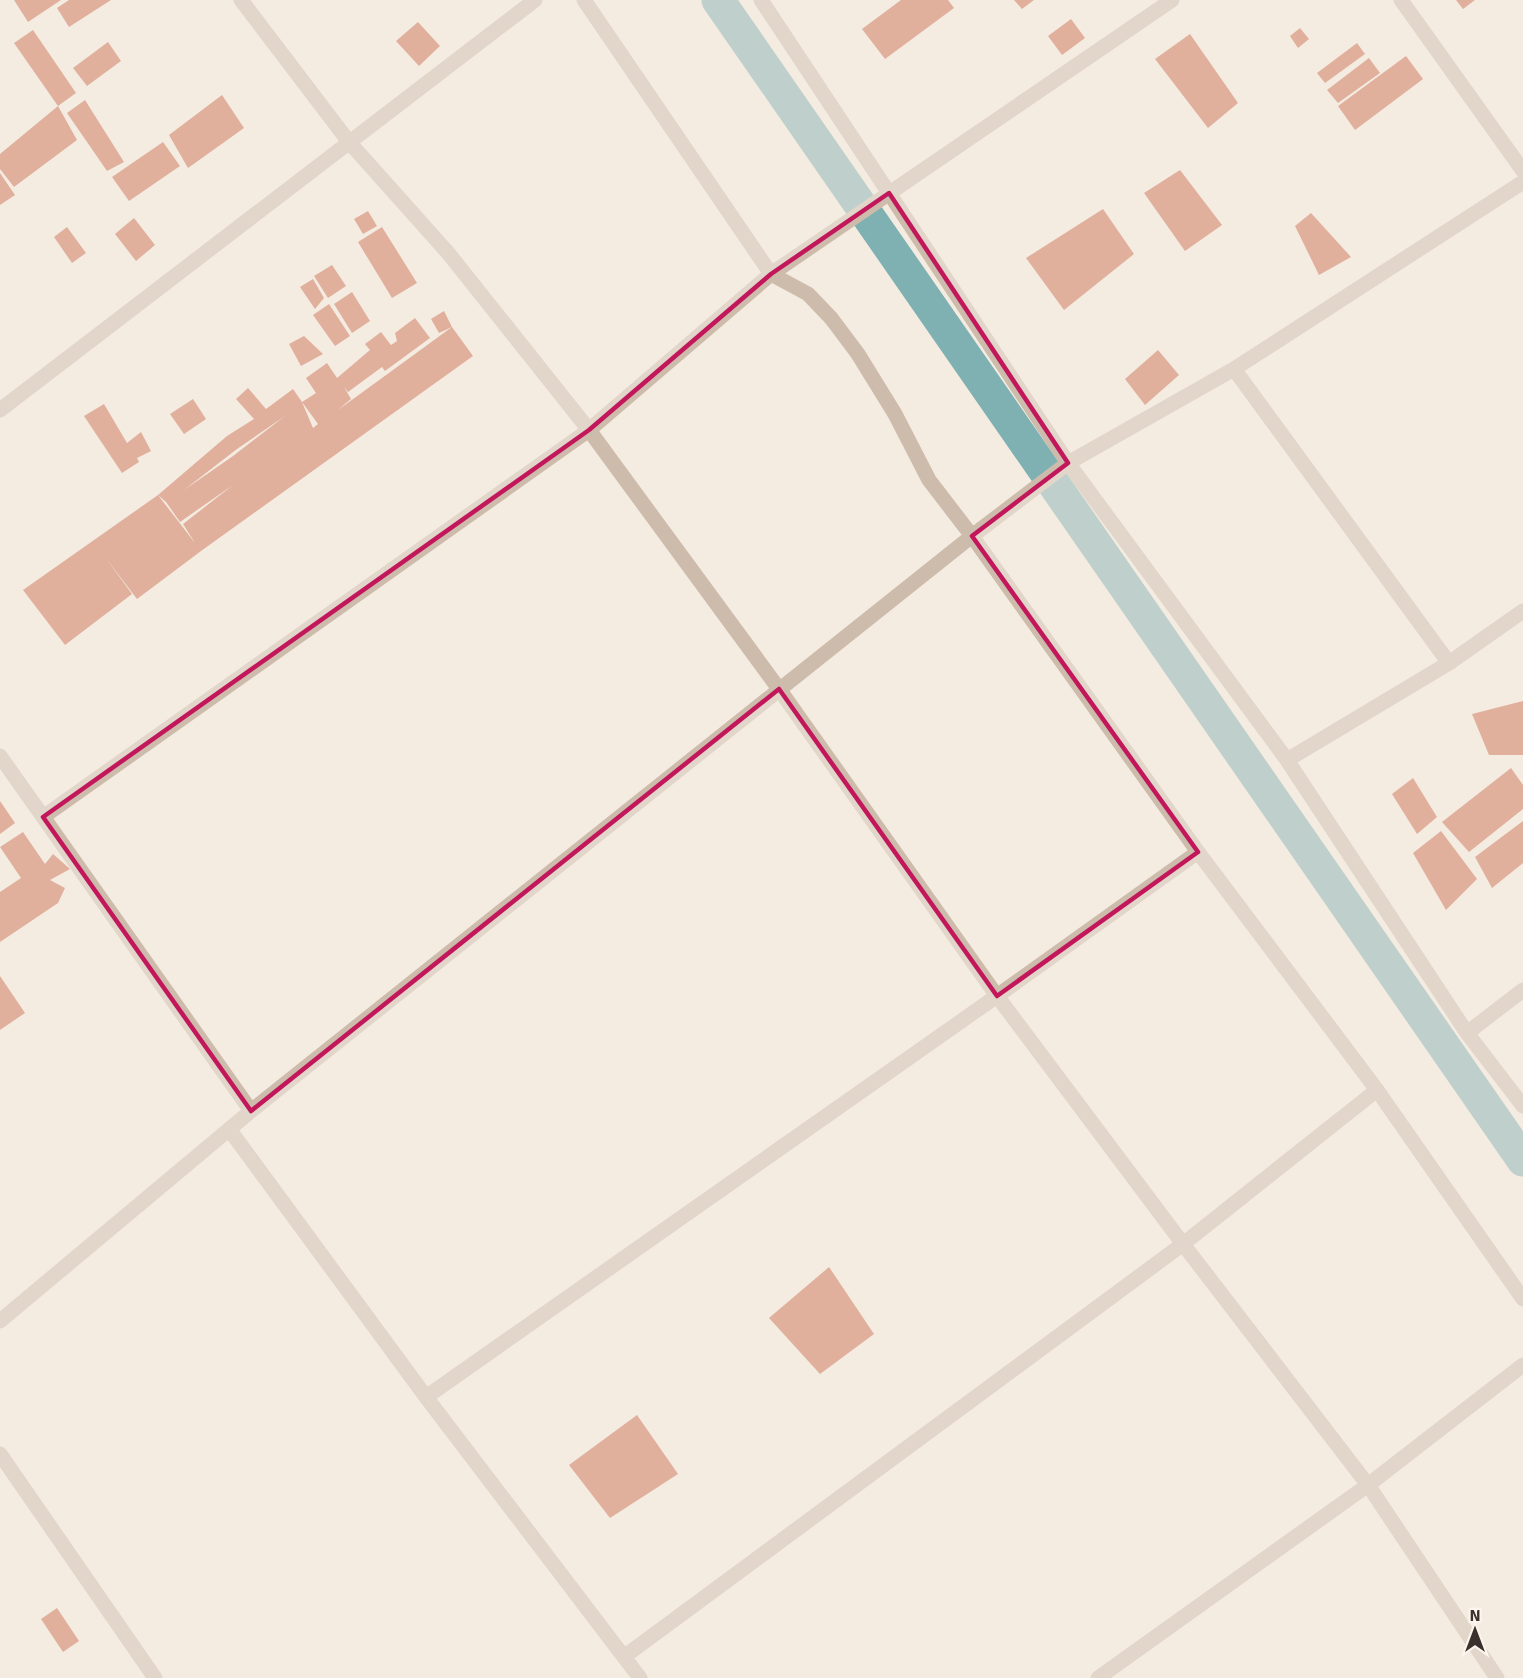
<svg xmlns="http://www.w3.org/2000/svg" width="1523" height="1678" viewBox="0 0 1523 1678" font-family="Signika,sans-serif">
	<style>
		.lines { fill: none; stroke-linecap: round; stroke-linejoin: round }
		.canal { stroke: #7fb0b2; stroke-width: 33 }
		.building { fill: #c8694b; fill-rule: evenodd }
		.minor { stroke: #cdbbac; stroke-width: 15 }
		.marked { fill: none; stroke: #c2185b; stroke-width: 4.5; stroke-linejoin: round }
	</style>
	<rect width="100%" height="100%" fill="#f4ebe1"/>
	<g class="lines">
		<path class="canal" d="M 718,0 L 1523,1160"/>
	</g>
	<path class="building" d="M 14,0 L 61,0 L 28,22 Z
		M 69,0 L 111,0 L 69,27 L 57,8 Z
		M 901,0 L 948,0 L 954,8 L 885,59 L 862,29 Z
		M 1014,0 L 1034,0 L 1022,9 Z
		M 1456,0 L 1475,0 L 1463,9 Z
		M 1071,19 L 1085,38 L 1062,55 L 1048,36 Z
		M 418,22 L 440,46 L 419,66 L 396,41 Z
		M 1300,28 L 1309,39 L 1298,48 L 1290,36 Z
		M 33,30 L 76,93 L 58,106 L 14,43 Z
		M 1190,34 L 1238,103 L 1208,128 L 1155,59 Z
		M 108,42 L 121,61 L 87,86 L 73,68 Z
		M 1357,43 L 1365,54 L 1325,83 L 1317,73 Z
		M 1406,56 L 1423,79 L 1355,130 L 1338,106 Z
		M 1369,58 L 1380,73 L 1338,103 L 1327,90 Z
		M 222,95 L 244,128 L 188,168 L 169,135 Z
		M 85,100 L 124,162 L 107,171 L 67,113 Z
		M 58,106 L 77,140 L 14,187 L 0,169 L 0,154 Z
		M 163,142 L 180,166 L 129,201 L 112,177 Z
		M 1180,170 L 1222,225 L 1185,251 L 1144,193 Z
		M 0,173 L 15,195 L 0,205 Z
		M 1103,209 L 1134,254 L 1064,310 L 1026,258 Z
		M 368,211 L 377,226 L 363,234 L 354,219 Z
		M 1311,213 L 1351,257 L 1319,275 L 1295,226 Z
		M 134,218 L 155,245 L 136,261 L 115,234 Z
		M 67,227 L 86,253 L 72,263 L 54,237 Z
		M 382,227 L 417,283 L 392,298 L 358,242 Z
		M 332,265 L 346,286 L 328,298 L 314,276 Z
		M 313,279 L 324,298 L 315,309 L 300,287 Z
		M 352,292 L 370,321 L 352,333 L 334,304 Z
		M 329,304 L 350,336 L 335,346 L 313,315 Z
		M 444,311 L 452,327 L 439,333 L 431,319 Z
		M 415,318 L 430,338 L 385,371 L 382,367 L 348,392 L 344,387 L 351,399 L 338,410 L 452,327 L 473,356 L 201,551 L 137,599 L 105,557 L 132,594 L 65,645 L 23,590 L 158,495 L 195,543 L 183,524 L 233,485 L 180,522 L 166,502 L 158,495 L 227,436 L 254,419 L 236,399 L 248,388 L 266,409 L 293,389 L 302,402 L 316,393 L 306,378 L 327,363 L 337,378 L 370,350 L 365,344 L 381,332 L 391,345 L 397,341 L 395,333 ZM 302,402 L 318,424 L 313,428 ZM 285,416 L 233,456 L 184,490 L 237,449 Z
		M 304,336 L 323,354 L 301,366 L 289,344 Z
		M 1158,350 L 1179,375 L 1145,405 L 1125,379 Z
		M 193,399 L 206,419 L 184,434 L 170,414 Z
		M 104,404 L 127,443 L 141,432 L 151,451 L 137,458 L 139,462 L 122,473 L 84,416 Z
		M 1523,701 L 1523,755 L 1489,755 L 1472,714 Z
		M 1511,768 L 1523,785 L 1523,809 L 1469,852 L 1442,822 Z
		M 1413,778 L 1437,817 L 1417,834 L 1392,794 Z
		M 0,801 L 15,823 L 0,834 Z
		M 1523,821 L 1523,863 L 1492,888 L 1475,857 Z
		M 1441,831 L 1477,879 L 1446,910 L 1413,853 Z
		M 23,832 L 45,864 L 53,854 L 70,869 L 50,880 L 65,888 L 58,903 L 0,942 L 0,892 L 21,878 L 0,847 Z
		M 0,976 L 25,1013 L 0,1030 Z
		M 829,1267 L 874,1334 L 820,1374 L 769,1318 Z
		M 637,1415 L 678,1474 L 610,1518 L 569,1465 Z
		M 57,1608 L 79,1641 L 63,1652 L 41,1619 Z"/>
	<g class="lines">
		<path class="minor" d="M 241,0 L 349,142 L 449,254 L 589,430 L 779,689 L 997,996 L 1183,1244 L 1368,1485 L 1497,1678
			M 584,0 L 771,274 L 808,294 L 831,318 L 858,354 L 895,414 L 929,480 L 972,536 L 1198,852 L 1377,1090 L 1523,1299
			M 761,0 L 1068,463 L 1287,760 L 1467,1033 L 1523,1106
			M 1401,0 L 1523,171
			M 1234,369 L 1449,663
			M 0,410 L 535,0
			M 0,756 L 251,1111
			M 1287,760 L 1449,663 L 1523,611
			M 43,817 L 589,430 L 771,274 L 1172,0
			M 1467,1033 L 1523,990
			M 229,1129 L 426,1397 L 640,1678
			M 0,1321 L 251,1111 L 972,536 L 1068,463 L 1234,369 L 1523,182
			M 426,1397 L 997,996 L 1198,852
			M 0,1454 L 155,1678
			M 625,1656 L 1183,1244 L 1377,1090
			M 1098,1678 L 1368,1485 L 1523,1365"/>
	</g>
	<path d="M0 0H1523V1678H0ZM 889,193 L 1068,463 L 972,536 L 1198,852 L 997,996 L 779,689 L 251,1111 L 43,817 L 589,430 L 771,274 Z" fill="#f4ebe1" fill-opacity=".55" fill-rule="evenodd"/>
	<path class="marked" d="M 889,193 L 1068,463 L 972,536 L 1198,852 L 997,996 L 779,689 L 251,1111 L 43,817 L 589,430 L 771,274 Z"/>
	<g transform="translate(1475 1630)" stroke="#fbf5ee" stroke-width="4.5" paint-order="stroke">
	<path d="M0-4.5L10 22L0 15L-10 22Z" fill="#3b302b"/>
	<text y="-9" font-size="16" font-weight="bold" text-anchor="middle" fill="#3b302b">N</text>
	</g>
</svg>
